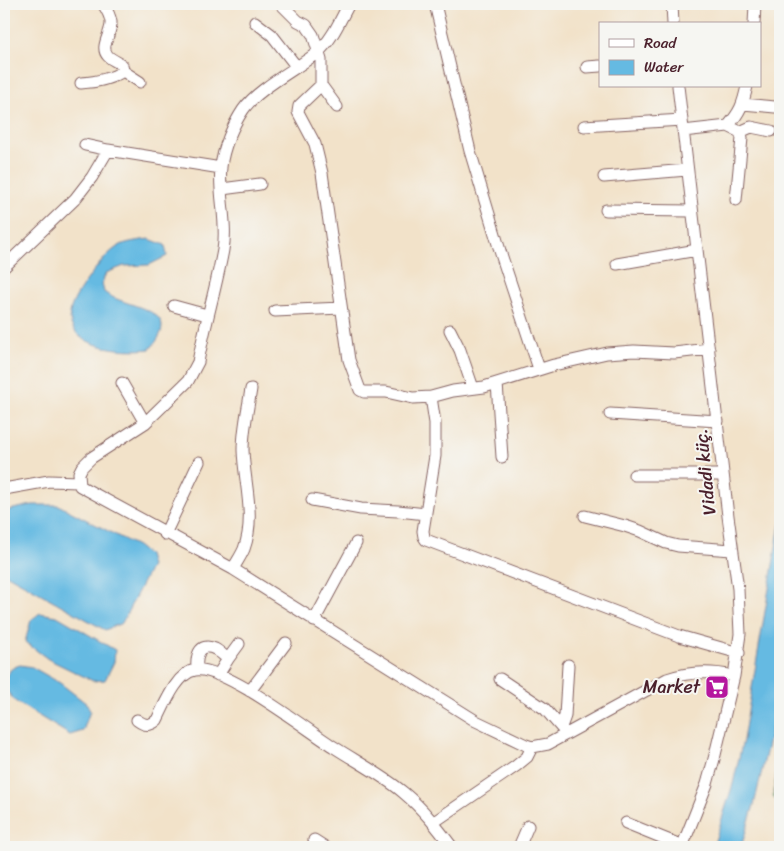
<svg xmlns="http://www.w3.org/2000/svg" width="784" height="851" viewBox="0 0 784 851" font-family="Sriracha,sans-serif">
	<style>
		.forest { fill: #62af78; stroke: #566752 }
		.water { fill: #65bae2; stroke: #586c86 }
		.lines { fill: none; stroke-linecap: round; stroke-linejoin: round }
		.minor-casing { stroke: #856362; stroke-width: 13 }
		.minor { stroke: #fff; stroke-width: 11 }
		.labels { text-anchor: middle; stroke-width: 4; stroke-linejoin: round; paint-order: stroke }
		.street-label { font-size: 18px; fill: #4a1f2b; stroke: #f6f6f2 }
		.poi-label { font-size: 18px; fill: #4a1f2b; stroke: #f6f6f2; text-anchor: end }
	</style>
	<rect width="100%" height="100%" fill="#f6f6f2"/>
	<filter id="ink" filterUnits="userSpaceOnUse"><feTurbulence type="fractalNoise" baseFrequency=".02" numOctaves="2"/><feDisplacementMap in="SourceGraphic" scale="10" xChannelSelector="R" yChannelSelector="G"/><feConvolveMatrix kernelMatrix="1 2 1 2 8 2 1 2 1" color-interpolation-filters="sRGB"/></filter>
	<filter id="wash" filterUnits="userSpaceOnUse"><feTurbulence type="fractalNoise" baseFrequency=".0096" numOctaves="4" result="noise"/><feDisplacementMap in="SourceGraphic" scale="20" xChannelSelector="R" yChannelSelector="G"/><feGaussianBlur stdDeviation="1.12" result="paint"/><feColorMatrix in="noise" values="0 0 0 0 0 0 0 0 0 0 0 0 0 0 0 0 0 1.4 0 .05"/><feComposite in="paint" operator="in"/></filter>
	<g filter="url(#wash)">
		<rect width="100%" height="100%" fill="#f2e2c9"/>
		<path class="forest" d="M 780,750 L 780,806 L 773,796 Z"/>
		<path class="water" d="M 149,239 L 165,245 L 167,256 L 149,265 L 124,266 L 106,273 L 102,283 L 104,292 C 125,309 188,307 150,349 C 125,352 67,349 70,313 C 71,301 85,283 92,273 C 101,262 112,247 126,243 C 133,241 142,240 149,239 Z
			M 32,505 L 58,505 L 137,546 L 148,555 L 151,566 L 122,623 L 105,630 L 4,573 L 4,514 L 9,510 Z
			M 780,524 L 780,692 L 754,805 L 741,847 L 713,847 L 733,784 L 743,740 Z
			M 40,613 L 57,616 L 115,650 L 114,662 L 105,680 L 93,681 L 48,659 L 25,642 L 31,620 Z
			M 20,665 L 32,667 L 60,683 L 87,704 L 90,711 L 83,731 L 70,735 L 16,702 L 4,688 C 4,677 8,668 20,665 Z"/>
	</g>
	<g filter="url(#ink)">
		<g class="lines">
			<g class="minor-casing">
				<path id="minor" d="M 281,4 L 298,21 L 306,25 L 313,35 L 321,60 L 321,85 L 299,106 L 298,112 L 315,144 L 322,173 L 349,360 L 360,390 L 364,392 L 386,392 L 413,398 L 431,397 L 453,391 L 484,387 L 554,365 L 607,353 L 634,351 L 674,353 L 709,349
					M 349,4 C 340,20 332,40 318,52 C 297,69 258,88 243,110 C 233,125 223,148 221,167 C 218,194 228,223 223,250 C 216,288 205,324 198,362 L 188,381 L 145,423 L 91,458 L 82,467 L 79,473 L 80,486 L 233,569 L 476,721 L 526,745 L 532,747 L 548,744 L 667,679 C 689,671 711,671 734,676
					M 435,4 L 470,151 L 501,254 L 539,369
					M 672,4 L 673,24
					M 255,22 L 272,35 L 296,66
					M 754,24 L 755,4
					M 587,67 L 600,66
					M 123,71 L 140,82
					M 81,83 C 95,82 110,80 123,71 L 122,65 C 118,62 112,60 108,56 C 99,47 112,33 111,22 C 110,15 107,10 103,4
					M 321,85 L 337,107
					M 678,86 L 728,516 L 738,589 L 740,634 L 734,676 L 714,759 L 707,784 L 682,847
					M 743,104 L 775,107
					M 584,126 L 682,120
					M 683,131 L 728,126
					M 740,132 L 751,127 L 771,131
					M 85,145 L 108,150
					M 604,177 L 687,170
					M 222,189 L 260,184
					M 736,200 L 742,138 L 740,132 L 728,126 C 740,112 743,105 747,86
					M 606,210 L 692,211
					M 617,264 L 697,250
					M 4,267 L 75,199 L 92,177 L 108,150 L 221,168
					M 174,306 L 207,315
					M 275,311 L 341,308
					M 450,330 L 460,350 L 473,388
					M 122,383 L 145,423
					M 497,383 L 502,457
					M 431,397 L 435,423 L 435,456 L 423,531 L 424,537 L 426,540 L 679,636 L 739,653
					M 610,414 L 718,421
					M 634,475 L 723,475
					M 4,489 L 49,481 L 78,482
					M 312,500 L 361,509 L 398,511 L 426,514
					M 585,516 L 625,526 L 640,531 L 666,543 L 678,546 L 732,550
					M 165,534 L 199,462
					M 233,569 C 236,563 241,556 244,549 C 256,517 244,482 243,450 C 243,429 248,409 251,389
					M 314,621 L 356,543
					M 228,659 L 239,644
					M 197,670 C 196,658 198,641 215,649 C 219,651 224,656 228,659 L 218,675
					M 500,679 L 545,709 L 566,733
					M 250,691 L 286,643
					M 137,720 C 145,726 150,726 157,720 C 165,704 177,673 195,670 C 224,665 307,730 334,747 C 357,762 383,775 404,793 C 423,809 437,827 452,847
					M 561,727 L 565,716 L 568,665
					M 434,822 L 516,766 L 527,757 L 532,747
					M 626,823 L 683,846
					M 314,840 L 325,847
					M 519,847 L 528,826"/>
			</g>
			<use href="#minor" class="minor"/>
		</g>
	</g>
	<defs>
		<g id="supermarket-square" transform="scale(1.25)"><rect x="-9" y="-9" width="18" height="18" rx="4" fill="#b5179e" stroke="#f6f6f2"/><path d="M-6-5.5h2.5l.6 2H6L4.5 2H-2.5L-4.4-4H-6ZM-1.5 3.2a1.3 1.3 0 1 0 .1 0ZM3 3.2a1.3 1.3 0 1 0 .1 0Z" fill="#fff"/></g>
	</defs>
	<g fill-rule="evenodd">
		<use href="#supermarket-square" x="717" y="687"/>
	</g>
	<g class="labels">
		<g class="street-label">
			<text transform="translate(705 472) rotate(-96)" y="6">Vidadi küç.</text>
		</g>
		<g class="poi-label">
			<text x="700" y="693">Market</text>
		</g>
	</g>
	<rect width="784" height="851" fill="none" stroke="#f6f6f2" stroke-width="20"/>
	<rect x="599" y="22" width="162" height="65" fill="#f6f6f2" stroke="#b1a0a2"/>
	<rect x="609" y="39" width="25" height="8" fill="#ffffff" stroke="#b1a0a2"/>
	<text x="644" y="48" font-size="15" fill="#4a1f2b">Road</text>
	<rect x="609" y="60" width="25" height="15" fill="#65bae2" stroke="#b1a0a2"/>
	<text x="644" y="72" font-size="15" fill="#4a1f2b">Water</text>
</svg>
